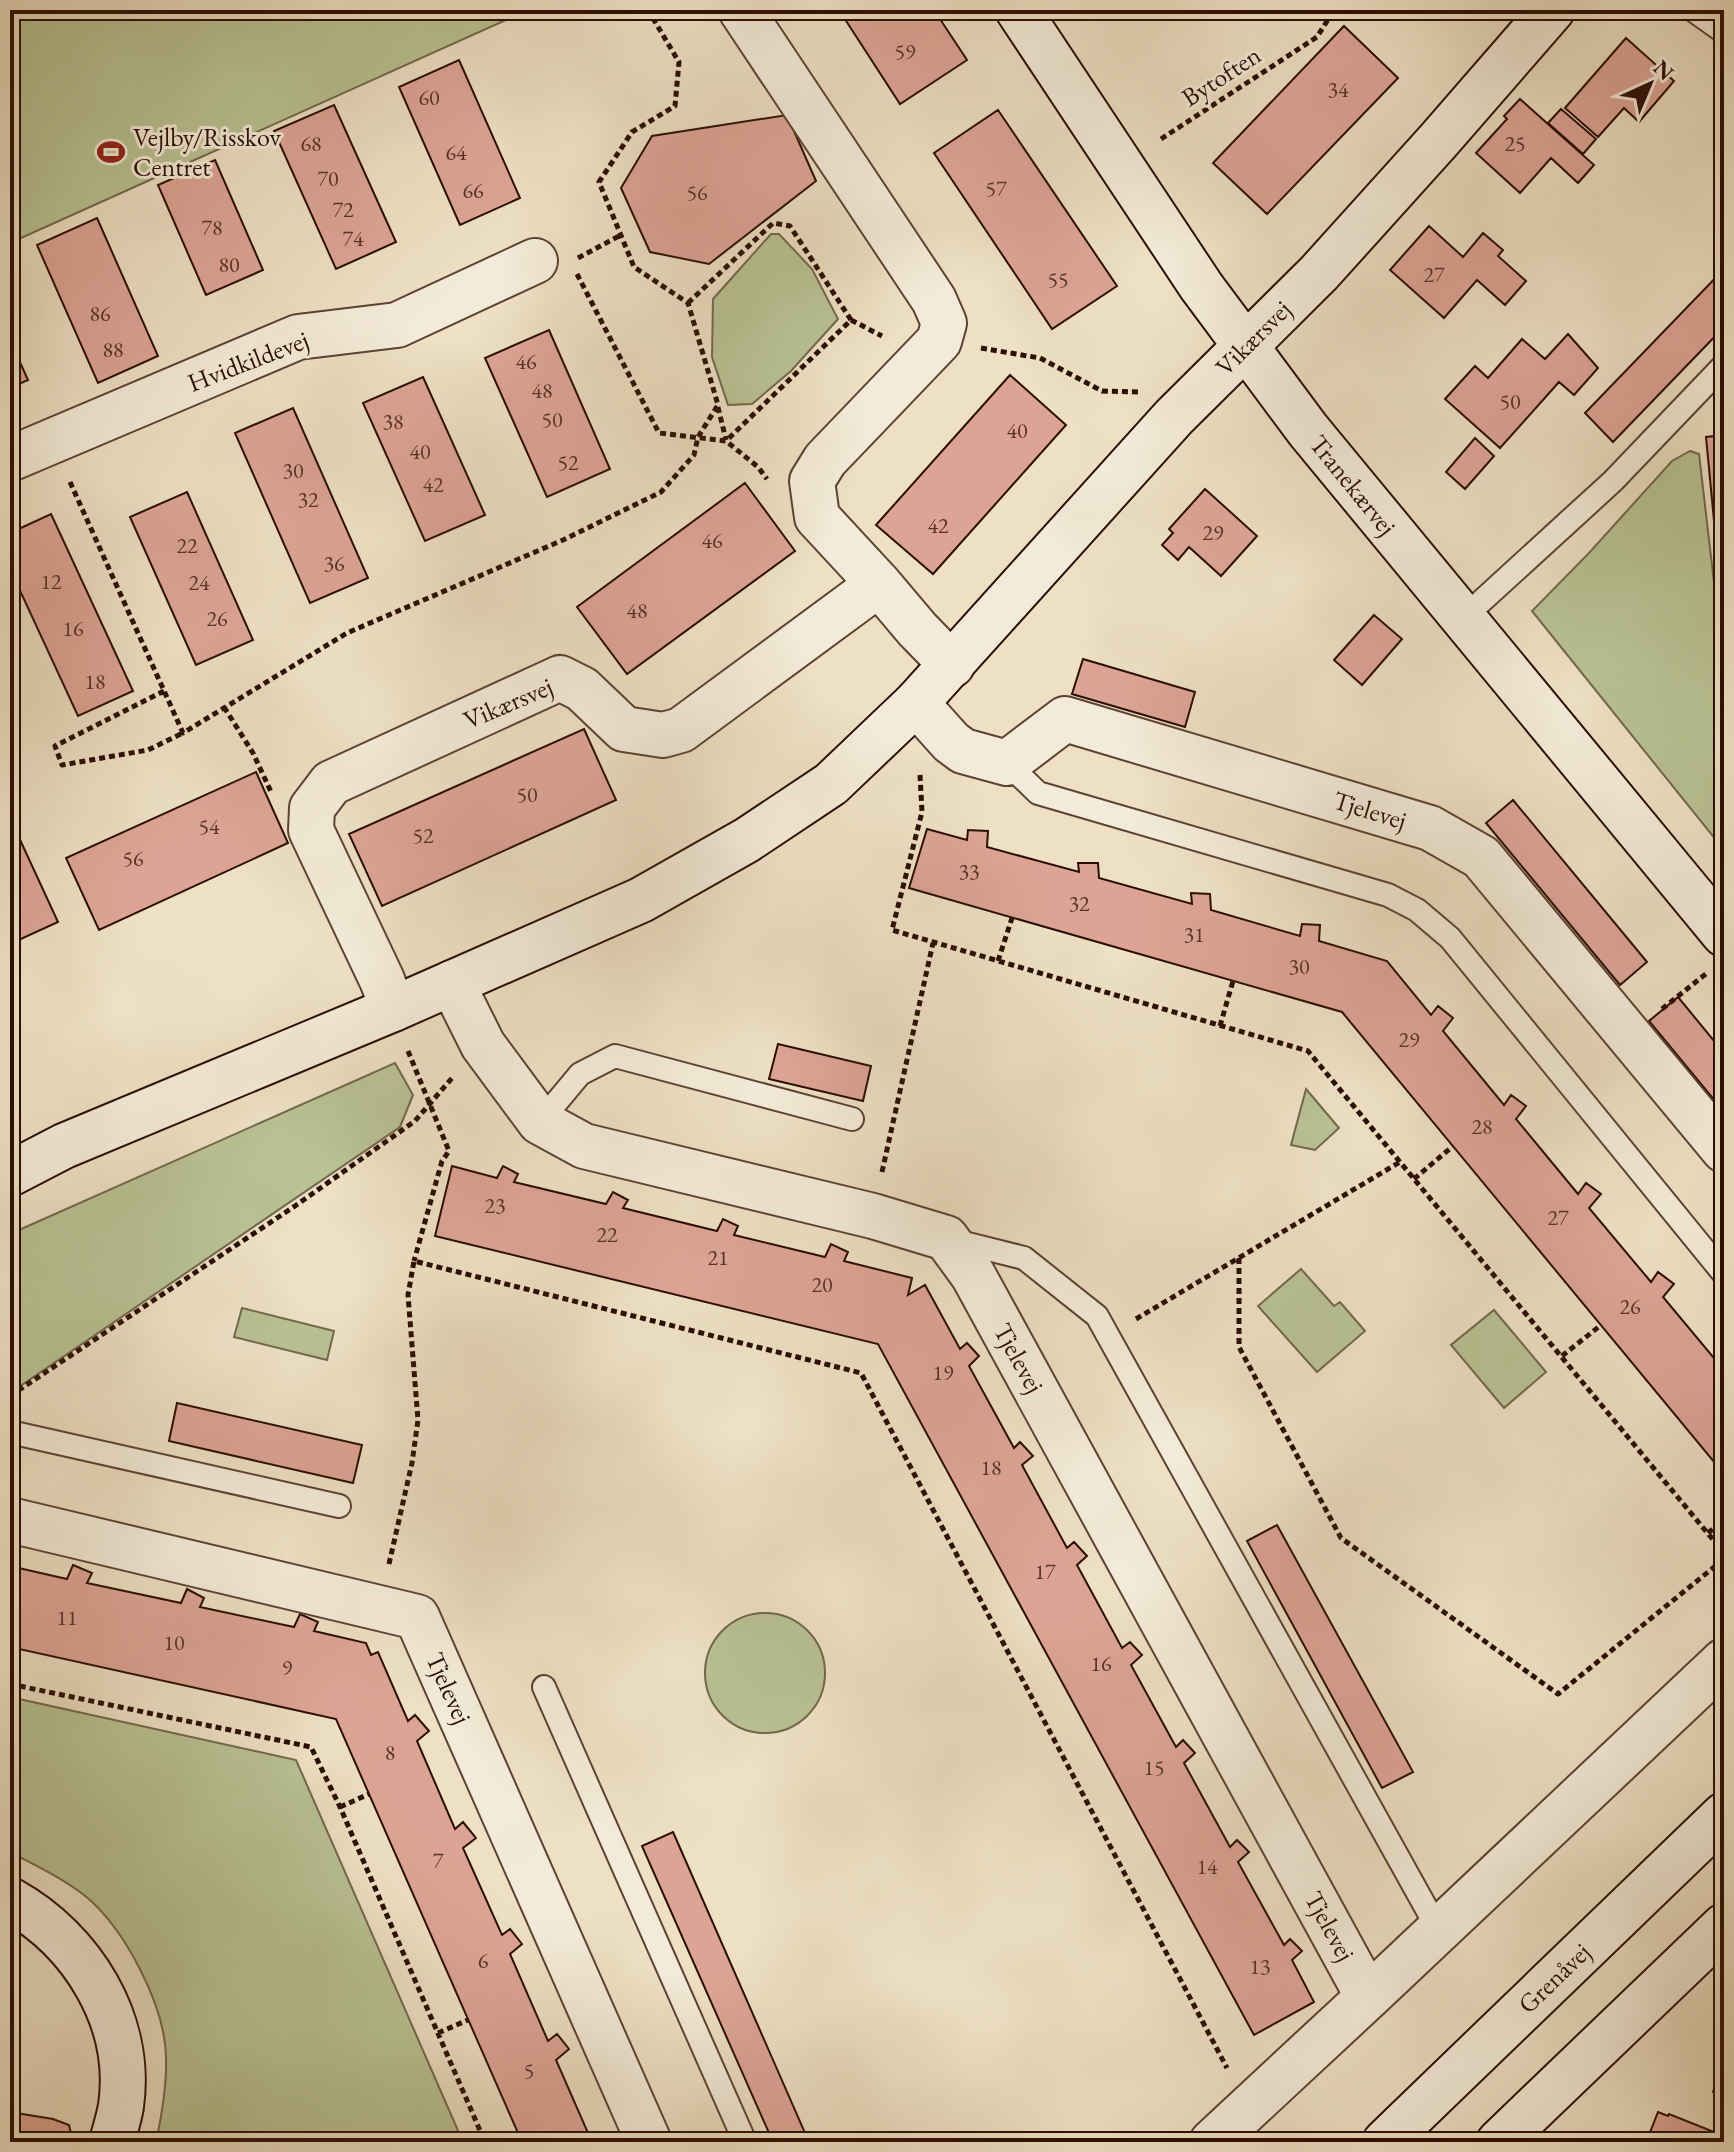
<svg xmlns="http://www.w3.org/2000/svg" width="1734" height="2152" viewBox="0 0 1734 2152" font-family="'EB Garamond',serif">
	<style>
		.green { fill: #b8c294; stroke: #72684c; stroke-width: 2 }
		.building { fill: #dda495; stroke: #2b0e03; stroke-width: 2 }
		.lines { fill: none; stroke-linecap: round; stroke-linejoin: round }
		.lane-casing { stroke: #5c4233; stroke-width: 26 }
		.street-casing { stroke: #5c4233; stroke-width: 48 }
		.secondary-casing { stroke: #2b0e03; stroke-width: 48 }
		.path { stroke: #2b0e03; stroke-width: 5; stroke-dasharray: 6 4; stroke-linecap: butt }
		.lane { stroke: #f3ebd8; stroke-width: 22 }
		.street { stroke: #f3ebd8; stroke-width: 44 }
		.secondary { stroke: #f3ebd8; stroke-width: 44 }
		.labels { text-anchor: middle; stroke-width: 6; stroke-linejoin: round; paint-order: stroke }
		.number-label { font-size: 22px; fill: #583428 }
		.street-label { font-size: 26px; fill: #2b0e03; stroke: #f3ebd8 }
		.poi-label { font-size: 26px; fill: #2b0e03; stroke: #f3ebd8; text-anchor: start }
	</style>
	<rect width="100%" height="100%" fill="#ede0c3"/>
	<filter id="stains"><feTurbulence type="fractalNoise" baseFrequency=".0025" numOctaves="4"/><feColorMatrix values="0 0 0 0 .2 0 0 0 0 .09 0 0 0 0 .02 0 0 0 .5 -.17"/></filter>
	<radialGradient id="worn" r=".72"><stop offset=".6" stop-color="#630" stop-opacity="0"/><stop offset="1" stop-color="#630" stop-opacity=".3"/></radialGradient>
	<path class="green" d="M 10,10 L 528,10 L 10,243 Z
		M 771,234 L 779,234 L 812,269 L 838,319 L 791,371 L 752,404 L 728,405 L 712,357 L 713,299 Z
		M 1690,451 L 1699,454 L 1724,668 L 1724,850 L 1532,611 L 1589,553 L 1672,461 Z
		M 395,1063 L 413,1095 L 400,1127 L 10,1393 L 10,1234 Z
		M 1306,1089 L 1339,1128 L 1315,1150 L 1291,1145 Z
		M 1301,1269 L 1334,1306 L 1340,1302 L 1365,1331 L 1317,1372 L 1258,1306 Z
		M 242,1308 L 334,1331 L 327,1360 L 234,1337 Z
		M 1494,1310 L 1546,1372 L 1504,1408 L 1451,1345 Z
		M705 1673a60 60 0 1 1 120 0a60 60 0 1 1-120 0Z
		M 10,1697 L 296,1760 L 463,2142 L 156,2142 C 162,2114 167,2085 166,2057 C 165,2005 124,1927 84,1895 C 62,1878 35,1865 10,1852 Z"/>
	<path class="building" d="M 839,10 L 934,10 L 967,60 L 900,104 Z
		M 1344,26 L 1398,78 L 1267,214 L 1213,163 Z
		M 1626,38 L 1674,81 L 1639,122 L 1624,108 L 1598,137 L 1565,108 Z
		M 459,60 L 520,198 L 460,225 L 399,87 Z
		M 1520,99 L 1594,165 L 1578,183 L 1551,158 L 1520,193 L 1476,153 L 1507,119 L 1504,116 Z
		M 334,105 L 396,242 L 336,269 L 274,131 Z
		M 1561,109 L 1596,139 L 1583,154 L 1548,123 Z
		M 998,110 L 1117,286 L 1052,329 L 934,153 Z
		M 787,115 L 816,181 L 709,264 L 650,252 L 621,188 L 652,136 Z
		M 215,160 L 263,270 L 206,295 L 158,185 Z
		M 97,218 L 158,356 L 98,383 L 37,245 Z
		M 1429,226 L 1463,257 L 1483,233 L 1503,250 L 1498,256 L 1526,281 L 1505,305 L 1477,280 L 1444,318 L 1390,270 Z
		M 1724,269 L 1724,327 L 1613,442 L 1585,413 Z
		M 549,330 L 610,469 L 547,497 L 485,358 Z
		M 1568,334 L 1598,368 L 1574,395 L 1559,382 L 1500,448 L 1445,399 L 1475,366 L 1488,378 L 1522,339 L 1545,359 Z
		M 10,340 L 28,380 L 10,388 Z
		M 1010,375 L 1066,425 L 933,574 L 876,525 Z
		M 423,377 L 485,515 L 425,541 L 363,403 Z
		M 293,408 L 368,578 L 310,603 L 235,433 Z
		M 1724,435 L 1724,626 L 1706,437 Z
		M 1475,438 L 1494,456 L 1465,489 L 1446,472 Z
		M 745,483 L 795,551 L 627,674 L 577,607 Z
		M 1205,489 L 1257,536 L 1221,576 L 1189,547 L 1178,560 L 1162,545 L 1173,533 L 1169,529 Z
		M 187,492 L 253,640 L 196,665 L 130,517 Z
		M 51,514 L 133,691 L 78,716 L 10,569 L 10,533 Z
		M 1374,615 L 1402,639 L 1362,685 L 1334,660 Z
		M 1083,659 L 1195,692 L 1185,727 L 1072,694 Z
		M 584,729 L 616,800 L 382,906 L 349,834 Z
		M 256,772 L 288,843 L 99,930 L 66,858 Z
		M 1513,800 L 1647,962 L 1620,985 L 1486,823 Z
		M 10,818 L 58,922 L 10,944 Z
		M 927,829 L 967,840 L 968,830 L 988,831 L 987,847 L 1079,872 L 1078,863 L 1098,863 L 1099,878 L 1192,904 L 1191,893 L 1210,894 L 1211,910 L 1300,936 L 1302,924 L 1320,925 L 1319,941 L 1387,961 L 1431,1015 L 1438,1006 L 1453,1018 L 1443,1031 L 1504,1105 L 1511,1095 L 1526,1106 L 1516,1119 L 1578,1194 L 1586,1183 L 1601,1194 L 1589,1208 L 1651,1282 L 1658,1272 L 1674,1284 L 1663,1297 L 1724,1370 L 1724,1474 L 1342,1012 L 909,888 Z
		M 1678,997 L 1724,1053 L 1724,1112 L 1649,1021 Z
		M 778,1044 L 871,1066 L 863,1101 L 769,1079 Z
		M 452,1166 L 497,1178 L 503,1166 L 518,1174 L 514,1182 L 606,1204 L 613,1192 L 628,1200 L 623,1208 L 717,1231 L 723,1219 L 738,1226 L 734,1235 L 825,1257 L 831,1244 L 848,1252 L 844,1261 L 912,1278 L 908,1295 L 925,1285 L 960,1349 L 967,1343 L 979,1356 L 969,1366 L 1014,1448 L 1020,1442 L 1033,1456 L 1022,1465 L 1067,1548 L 1074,1542 L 1087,1556 L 1077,1565 L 1122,1648 L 1130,1642 L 1142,1655 L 1131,1665 L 1176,1747 L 1183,1740 L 1195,1753 L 1184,1763 L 1230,1847 L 1237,1840 L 1249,1852 L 1238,1862 L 1284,1945 L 1290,1939 L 1302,1951 L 1292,1960 L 1314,2002 L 1254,2035 L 878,1344 L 435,1236 Z
		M 177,1403 L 362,1445 L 353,1483 L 169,1441 Z
		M 1277,1525 L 1413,1772 L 1382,1788 L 1247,1541 Z
		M 73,1565 L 92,1573 L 87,1583 L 181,1603 L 187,1589 L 204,1598 L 200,1607 L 294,1627 L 300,1614 L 318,1622 L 314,1631 L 366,1643 L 371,1655 L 378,1652 L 408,1721 L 415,1715 L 429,1731 L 417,1741 L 455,1829 L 463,1822 L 476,1838 L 463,1848 L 502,1935 L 510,1929 L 522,1944 L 510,1954 L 548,2041 L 557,2034 L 569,2049 L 556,2060 L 592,2142 L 522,2142 L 336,1719 L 10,1647 L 10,1566 L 67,1579 Z
		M 673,1832 L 809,2142 L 773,2142 L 642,1846 Z
		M 1724,2065 L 1724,2096 L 1713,2092 Z
		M 10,2112 L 53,2119 L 69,2125 L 73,2142 L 10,2142 Z
		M 1658,2112 L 1668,2116 L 1669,2114 L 1724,2136 L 1724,2142 L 1647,2140 Z"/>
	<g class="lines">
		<g class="lane-casing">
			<path id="lane" d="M 1693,10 L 1724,32
				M 1462,619 L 1613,481 L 1724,365
				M 1007,763 L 1038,793 L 1388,895 L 1417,910 L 1450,938 L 1724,1274
				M 540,1122 L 580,1074 L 615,1056 L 852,1119
				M 952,1240 L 1024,1258 L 1097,1316 L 1439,1931
				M 10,1432 L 339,1506
				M 544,1687 L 745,2142"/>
		</g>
		<g class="street-casing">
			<path id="street" d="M 10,459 L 298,337 L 397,325 L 535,261
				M 879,584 L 917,629 L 952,665
				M 916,703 L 951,742 L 963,751 L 1007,763 L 1065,719 L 1430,828 L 1481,857 L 1724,1150
				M 452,983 L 483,1045 L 540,1122 L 584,1146 L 873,1216 L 946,1238 L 973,1275 L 1368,1997 L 1724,1661
				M 393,1009 L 382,980 L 311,830 L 312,808 L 331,783 L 560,678 L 582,689 L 624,729 L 663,735 L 681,730 L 879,584 L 817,517 L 812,481 L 825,460 L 939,341 L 944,323 L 934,300 L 741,10
				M 10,1520 L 417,1617 L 649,2142
				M 1212,2142 L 1368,1997"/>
		</g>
		<g class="secondary-casing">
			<path id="secondary" d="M 1018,10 L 1201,286 L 1308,430 L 1724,934
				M 10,1174 L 64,1146 L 393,1009 L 641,900 L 747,840 L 831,784 L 916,703 L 1174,417 L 1319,273 L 1439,140 L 1552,10
				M 10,1900 C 82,1940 133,2021 121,2106 C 119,2118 115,2130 112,2142
				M 1385,2142 L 1724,1815
				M 1499,2142 L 1724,1926"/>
		</g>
		<path class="path" d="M 1161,139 L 1317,37 L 1334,10
			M 578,258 L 621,235
			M 577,274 L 659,433 L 726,441 L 758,467 L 767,479
			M 688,303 L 773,223 L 790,226 L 851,320 L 726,441
			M 851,320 L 882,336
			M 981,348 L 1040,358 L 1102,391 L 1138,392
			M 718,407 L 726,440
			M 70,482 L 183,733 L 347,633 L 563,540 L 661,492 L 694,455 L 698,437 L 718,405 L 688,303 L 634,267 L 599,182 L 632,132 L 675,106 L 679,62 L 648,10
			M 164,691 L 55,746 L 62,765 L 148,750 L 183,733
			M 224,707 L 253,753 L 272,794
			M 920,775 L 922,812 L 892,930 L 1308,1051 L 1724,1553
			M 998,961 L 1012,918
			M 1662,1009 L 1707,973
			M 1220,1026 L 1233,981
			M 408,1051 L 449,1151 L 442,1161 L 414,1261
			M 882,1172 L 933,943
			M 1414,1179 L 1453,1146
			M 1239,1258 L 1239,1347 L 1341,1538 L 1558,1694 L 1724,1559
			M 1136,1319 L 1400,1162
			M 1562,1356 L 1601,1325
			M 14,1399 L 16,1392 L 295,1206 L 415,1121 L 452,1078
			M 1708,1533 L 1724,1520
			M 389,1564 L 412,1463 L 418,1420 L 408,1295 L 414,1261 L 861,1373 L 1227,2068
			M 10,1684 L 311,1747 L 340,1807 L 485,2142
			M 340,1807 L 369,1794
			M 438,2033 L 468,2020"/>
		<use href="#lane" class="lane"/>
		<use href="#street" class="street"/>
		<use href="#secondary" class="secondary"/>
	</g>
	<defs>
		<g id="stadium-bare" transform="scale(2.16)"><path d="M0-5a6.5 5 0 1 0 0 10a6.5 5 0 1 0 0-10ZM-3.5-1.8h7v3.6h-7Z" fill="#8f2418" stroke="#f3ebd8" stroke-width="2.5" paint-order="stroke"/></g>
	</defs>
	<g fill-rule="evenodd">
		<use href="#stadium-bare" x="111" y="152"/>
	</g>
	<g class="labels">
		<g class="number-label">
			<text x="905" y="59">59</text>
			<text x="1338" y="97">34</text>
			<text x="429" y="105">60</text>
			<text x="311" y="151">68</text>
			<text x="1515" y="151">25</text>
			<text x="456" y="160">64</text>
			<text x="328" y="186">70</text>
			<text x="996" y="196">57</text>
			<text x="473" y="198">66</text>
			<text x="697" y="200">56</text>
			<text x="343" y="217">72</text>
			<text x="212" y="235">78</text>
			<text x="353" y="246">74</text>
			<text x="229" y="272">80</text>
			<text x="1434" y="282">27</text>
			<text x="1058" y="287">55</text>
			<text x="100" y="321">86</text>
			<text x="113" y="357">88</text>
			<text x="526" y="369">46</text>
			<text x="542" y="398">48</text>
			<text x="1510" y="409">50</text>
			<text x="552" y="427">50</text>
			<text x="393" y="429">38</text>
			<text x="1017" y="438">40</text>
			<text x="420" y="459">40</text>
			<text x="568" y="470">52</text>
			<text x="293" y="478">30</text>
			<text x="433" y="492">42</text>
			<text x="308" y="507">32</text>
			<text x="938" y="533">42</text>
			<text x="1213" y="540">29</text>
			<text x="712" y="548">46</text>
			<text x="187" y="553">22</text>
			<text x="334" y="571">36</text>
			<text x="51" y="589">12</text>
			<text x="199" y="590">24</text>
			<text x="637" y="618">48</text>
			<text x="217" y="626">26</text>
			<text x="73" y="636">16</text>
			<text x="95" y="689">18</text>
			<text x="527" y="802">50</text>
			<text x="209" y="834">54</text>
			<text x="423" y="843">52</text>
			<text x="133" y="866">56</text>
			<text x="969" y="879">33</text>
			<text x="1079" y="911">32</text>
			<text x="1194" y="942">31</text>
			<text x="1299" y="974">30</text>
			<text x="1409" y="1047">29</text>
			<text x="1482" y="1134">28</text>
			<text x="495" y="1213">23</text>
			<text x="1558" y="1225">27</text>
			<text x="607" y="1242">22</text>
			<text x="718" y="1265">21</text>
			<text x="822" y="1292">20</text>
			<text x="1630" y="1314">26</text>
			<text x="943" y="1380">19</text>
			<text x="991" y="1475">18</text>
			<text x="1045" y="1579">17</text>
			<text x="67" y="1625">11</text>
			<text x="174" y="1650">10</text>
			<text x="1101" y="1671">16</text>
			<text x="287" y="1675">9</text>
			<text x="390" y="1760">8</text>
			<text x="1154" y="1775">15</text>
			<text x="438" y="1868">7</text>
			<text x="1207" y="1874">14</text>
			<text x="483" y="1968">6</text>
			<text x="1260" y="1974">13</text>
			<text x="529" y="2078">5</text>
		</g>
		<g class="street-label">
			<text transform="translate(1221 76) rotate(-33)" y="9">Bytoften</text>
			<text transform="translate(1253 338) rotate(-45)" y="9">Vikærsvej</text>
			<text transform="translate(248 361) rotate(-21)" y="9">Hvidkildevej</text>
			<text transform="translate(1353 485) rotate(51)" y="9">Tranekærvej</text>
			<text transform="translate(508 703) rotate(-23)" y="9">Vikærsvej</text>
			<text transform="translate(1370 810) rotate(17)" y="9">Tjelevej</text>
			<text transform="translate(1019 1358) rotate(61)" y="9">Tjelevej</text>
			<text transform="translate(449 1688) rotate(66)" y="9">Tjelevej</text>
			<text transform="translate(1330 1926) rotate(61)" y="9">Tjelevej</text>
			<text transform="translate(1554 1978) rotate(-44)" y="9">Grenåvej</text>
		</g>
		<g class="poi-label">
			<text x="133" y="146">Vejlby/Risskov<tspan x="133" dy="30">Centret</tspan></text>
		</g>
	</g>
	<rect width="1734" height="2152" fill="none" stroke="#ede0c3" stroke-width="40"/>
	<rect x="12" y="12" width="1710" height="2128" fill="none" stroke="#2b0e03" stroke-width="4"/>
	<rect x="20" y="20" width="1694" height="2112" fill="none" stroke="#2b0e03" stroke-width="2"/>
	<g transform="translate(1650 84) rotate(44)" stroke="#f3ebd8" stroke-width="6" paint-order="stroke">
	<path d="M0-6L14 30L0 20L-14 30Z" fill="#2b0e03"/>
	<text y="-12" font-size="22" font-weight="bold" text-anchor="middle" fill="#2b0e03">N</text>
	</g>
	<rect width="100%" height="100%" filter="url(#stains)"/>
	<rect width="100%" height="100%" fill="url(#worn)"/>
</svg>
